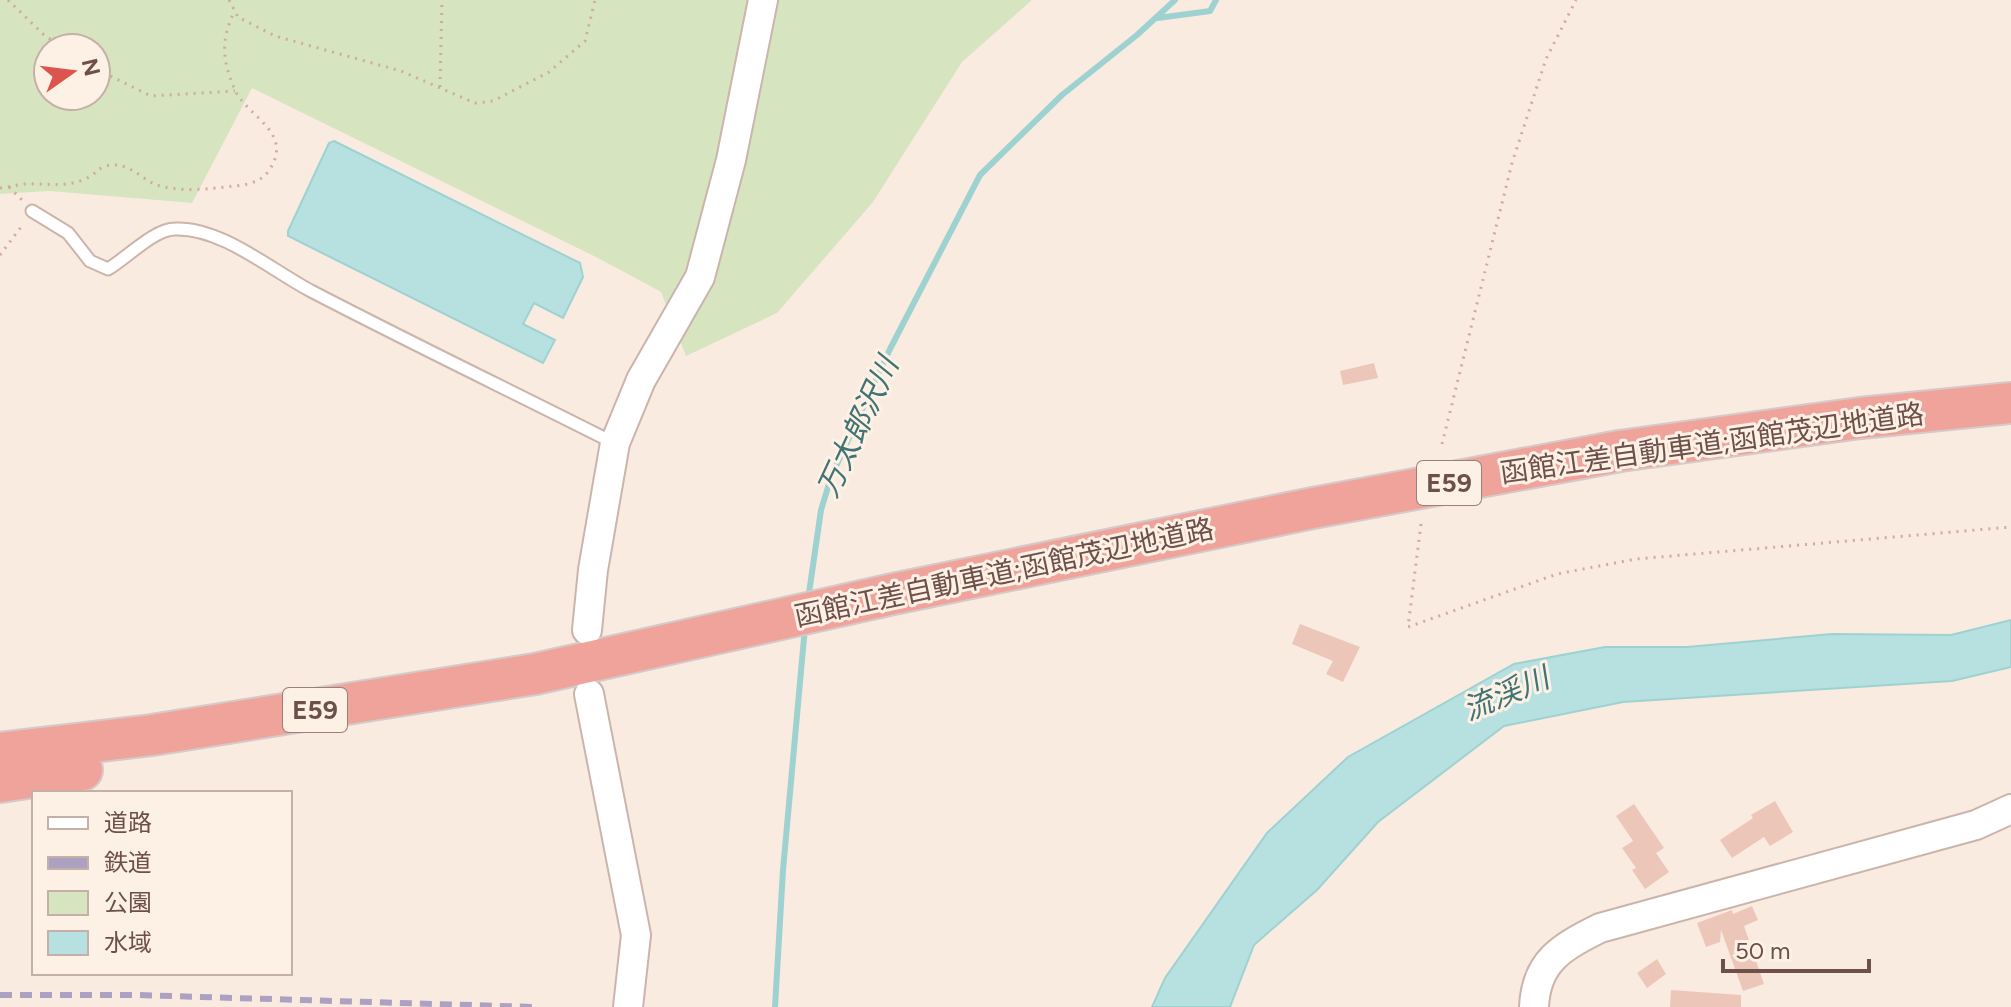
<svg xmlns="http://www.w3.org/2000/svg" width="2011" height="1007" viewBox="0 0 2011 1007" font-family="Figtree,'Noto Sans JP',sans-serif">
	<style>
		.green { fill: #d6e5c0; fill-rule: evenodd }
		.water { fill: #b7e1e0; stroke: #9ed2d1; stroke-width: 2 }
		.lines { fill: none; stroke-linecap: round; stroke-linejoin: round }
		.stream { stroke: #9ed2d1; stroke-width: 6 }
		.building { fill: #edc6ba }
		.service-casing { stroke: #cbb4ab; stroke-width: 15 }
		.tertiary-casing { stroke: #cbb4ab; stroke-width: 32 }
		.motorway-casing { stroke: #d4cac9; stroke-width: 44 }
		.path { stroke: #d1a99e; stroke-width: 3; stroke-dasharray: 2 6; stroke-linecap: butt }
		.service { stroke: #fff; stroke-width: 11 }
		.tertiary { stroke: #fff; stroke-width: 28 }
		.motorway { stroke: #f0a39b; stroke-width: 40 }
		.rail { stroke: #ada1c1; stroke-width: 6; stroke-dasharray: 12 8; stroke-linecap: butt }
		.labels { text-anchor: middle; stroke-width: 6; stroke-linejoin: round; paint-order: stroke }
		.shield { fill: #fdf0e5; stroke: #998078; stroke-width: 2 }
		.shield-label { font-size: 26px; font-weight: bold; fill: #6e504a }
		.street-label { font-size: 28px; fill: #6e504a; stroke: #fdf0e5 }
		.water-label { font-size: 30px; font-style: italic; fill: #407373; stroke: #fdf0e5 }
	</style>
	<rect width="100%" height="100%" fill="#faebe0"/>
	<path class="green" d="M 0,0 L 1032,0 L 962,62 L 873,202 L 777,313 L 686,356 L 661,292 L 600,259 L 252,88 L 192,203 L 49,191 L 0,194 ZM 48,48 L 96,48 L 96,96 L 48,96 Z"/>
	<path class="water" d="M 334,141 L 580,263 L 583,277 L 563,318 L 534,303 L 523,324 L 555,340 L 543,363 L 288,236 L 288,231 L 329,143 Z
		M 2011,620 L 2011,667 L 1952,681 L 1623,702 L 1504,726 L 1378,822 L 1317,890 L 1254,945 L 1230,1007 L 1152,1007 L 1165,978 L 1267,833 L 1348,757 L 1514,664 L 1605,647 L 1687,647 L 1832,634 L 1951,635 Z"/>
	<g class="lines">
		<path class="stream" d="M 1158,18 L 1210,11 L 1216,0
			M 808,600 L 821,510 L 831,477 L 890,349 L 980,175 L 1062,95 L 1137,35 L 1175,0
			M 775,1007 L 783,870 L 805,627"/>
	</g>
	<path class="building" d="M 1374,363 L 1378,378 L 1343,385 L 1340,371 Z
		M 1300,624 L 1360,647 L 1343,682 L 1326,674 L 1333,661 L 1292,644 Z
		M 1775,801 L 1793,832 L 1770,846 L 1764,837 L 1732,858 L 1720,840 L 1753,818 L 1751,815 Z
		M 1634,804 L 1664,848 L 1656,853 L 1669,872 L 1645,889 L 1632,870 L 1636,868 L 1622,848 L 1633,841 L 1616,816 Z
		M 1752,906 L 1758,920 L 1744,926 L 1764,984 L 1743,991 L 1721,930 L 1720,942 L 1706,947 L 1697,923 L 1732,910 L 1733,914 Z
		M 1657,959 L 1666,974 L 1647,988 L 1637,973 Z
		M 1671,990 L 1741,995 L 1741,1007 L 1670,1007 Z"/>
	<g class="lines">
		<g class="service-casing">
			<path id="service" d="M 32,211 L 68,233 L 90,261 L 108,269 C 127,258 154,229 175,229 C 221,227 271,270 311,291 C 411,343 513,392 614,443"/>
		</g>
		<g class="tertiary-casing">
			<path id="tertiary" d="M 587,630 L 593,570 L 615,443 L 641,380 L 700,277 L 731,160 L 763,0
				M 589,694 L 636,935 L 628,1007
				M 1534,1007 C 1536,961 1562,947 1600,928 L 1976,825 L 2011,809"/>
		</g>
		<g class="motorway-casing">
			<path id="motorway" d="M 0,753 L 152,735 L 535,674 L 893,594 L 1313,508 L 1620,451 L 1860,418 L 2011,403
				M 0,782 L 82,770"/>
		</g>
		<path class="path" d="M 8,0 L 43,34 L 63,48
			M 229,0 L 238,17 L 275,36 L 401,71 L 475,103 L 493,101 L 549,72 L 585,41 L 595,0
			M 96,69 L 151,96 L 235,91
			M 440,87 L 442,0
			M 9,187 L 23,201
			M 0,188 C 8,187 16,185 24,184 C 45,183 65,188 85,179 C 98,174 98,164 116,165 C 131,166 142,178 154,184 C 177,193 210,189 233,186 C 248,185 262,182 270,169 C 294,131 245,116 234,88 C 222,59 221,40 234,12
			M 0,255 L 24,223
			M 1442,444 L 1512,163 L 1546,59 L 1576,0
			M 1421,524 L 1408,627 L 1557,574 L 1636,559 L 2011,527"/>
		<use href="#service" class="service"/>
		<use href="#tertiary" class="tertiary"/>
		<use href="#motorway" class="motorway"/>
		<path class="rail" d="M 0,995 L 136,995 L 535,1007"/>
	</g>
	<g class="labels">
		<g class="shield">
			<rect x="1417" y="461" width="64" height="44" rx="6"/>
			<rect x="283" y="688" width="64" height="44" rx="6"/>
		</g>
		<g class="shield-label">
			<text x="1449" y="492">E59</text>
			<text x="315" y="719">E59</text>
		</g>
		<g class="street-label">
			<text transform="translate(1712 443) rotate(-8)" y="10">函館江差自動車道;函館茂辺地道路</text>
			<text transform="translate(1004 572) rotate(-12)" y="10">函館江差自動車道;函館茂辺地道路</text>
		</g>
		<g class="water-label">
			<text transform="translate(858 427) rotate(-65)" y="10">万太郎沢川</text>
			<text transform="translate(1506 694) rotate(-23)" y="10">流渓川</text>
		</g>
	</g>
	<rect x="32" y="791" width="260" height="184" fill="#fdf0e5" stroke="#c4b0a7" stroke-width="2"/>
	<rect x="48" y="817" width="40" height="12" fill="#ffffff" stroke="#c4b0a7" stroke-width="2"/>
	<text x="104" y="831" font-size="24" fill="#6e504a">道路</text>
	<rect x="48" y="857" width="40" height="12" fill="#ada1c1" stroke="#c4b0a7" stroke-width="2"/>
	<text x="104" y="871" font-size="24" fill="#6e504a">鉄道</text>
	<rect x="48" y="891" width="40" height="24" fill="#d6e5c0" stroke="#c4b0a7" stroke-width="2"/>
	<text x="104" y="911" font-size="24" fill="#6e504a">公園</text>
	<rect x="48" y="931" width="40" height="24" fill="#b7e1e0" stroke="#c4b0a7" stroke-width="2"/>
	<text x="104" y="951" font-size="24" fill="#6e504a">水域</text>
	<g transform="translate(72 72) rotate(76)"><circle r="38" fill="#fdf0e5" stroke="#c4b0a7" stroke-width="2"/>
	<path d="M0-6L14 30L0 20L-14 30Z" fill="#db554e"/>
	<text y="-12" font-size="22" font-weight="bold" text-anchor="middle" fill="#6e504a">N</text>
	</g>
	<path d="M1723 959v12h146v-12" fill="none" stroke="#6e504a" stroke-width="4"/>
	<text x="1735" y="959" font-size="24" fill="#6e504a" stroke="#fdf0e5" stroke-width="6" paint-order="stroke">50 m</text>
</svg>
